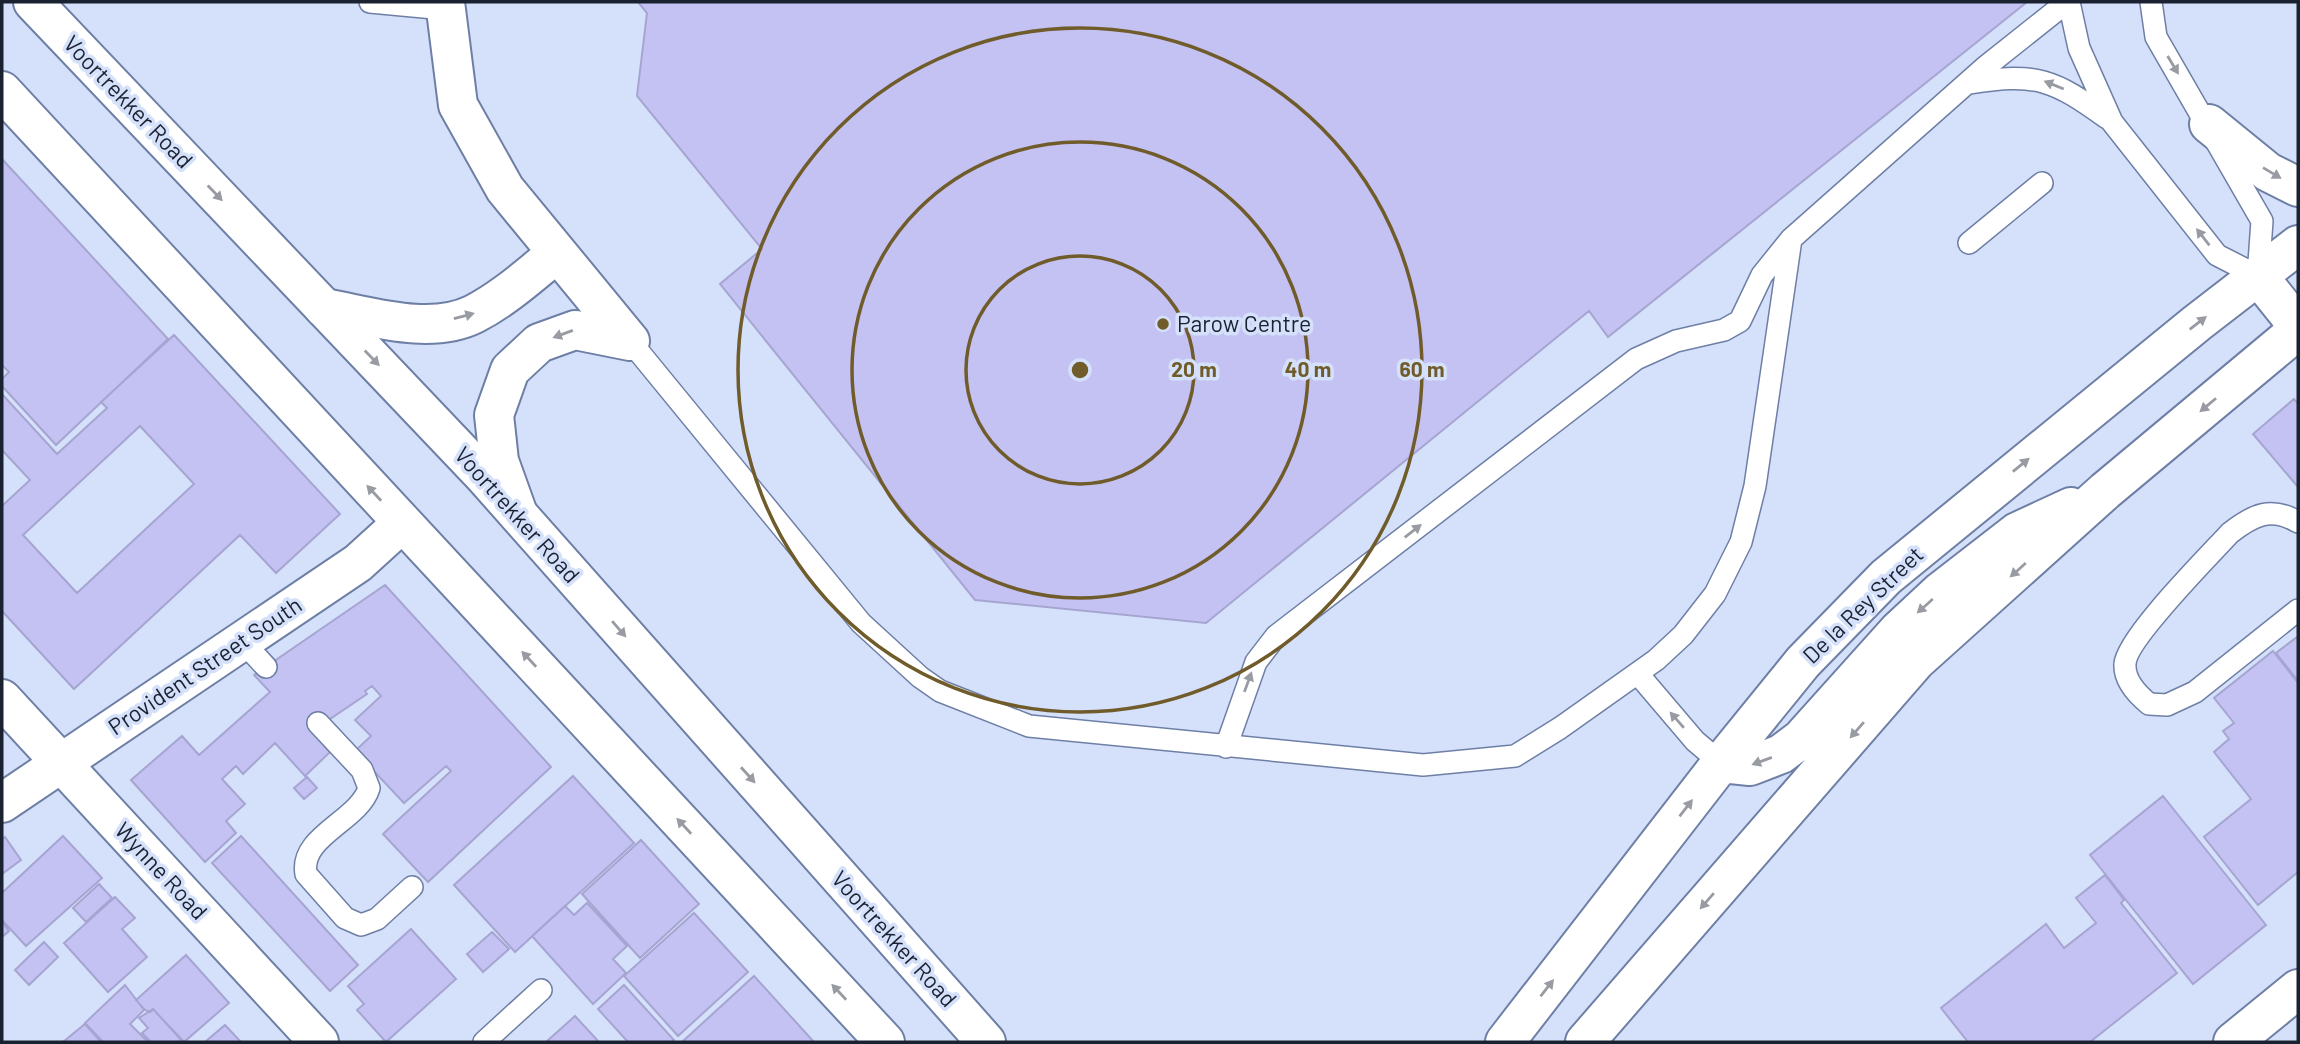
<svg xmlns="http://www.w3.org/2000/svg" width="2300" height="1044" viewBox="0 0 2300 1044" font-family="Barlow,sans-serif">
	<style>
		.building { fill: #c4c2f3; stroke: #a6a5d1; stroke-width: 2; fill-rule: evenodd }
		.lines { fill: none; stroke-linecap: round; stroke-linejoin: round }
		.lane-casing { stroke: #6e7fa6; stroke-width: 24 }
		.street-casing { stroke: #6e7fa6; stroke-width: 42 }
		.secondary-casing { stroke: #6e7fa6; stroke-width: 42 }
		.primary-casing { stroke: #6e7fa6; stroke-width: 42 }
		.lane { stroke: #fff; stroke-width: 21 }
		.street { stroke: #fff; stroke-width: 38 }
		.secondary { stroke: #fff; stroke-width: 38 }
		.primary { stroke: #fff; stroke-width: 38 }
		.oneway { fill: #989ba2 }
		.ring { fill: none; stroke: #705b2a; stroke-width: 3.5 }
		.poi-dot { fill: #705b2a; stroke: #d5e1fb; stroke-width: 2.5 }
		.labels { text-anchor: middle; stroke-width: 7; stroke-linejoin: round; paint-order: stroke }
		.street-label { font-size: 23px; fill: #1a2130; stroke: #d5e1fb }
		.poi-label { font-size: 23px; fill: #1a2130; stroke: #d5e1fb; text-anchor: start }
		.centre { fill: #705b2a; stroke: #d5e1fb; stroke-width: 3.5 }
		.ring-label { font-size: 21px; text-anchor: middle; font-weight: bold; fill: #705b2a; stroke: #d5e1fb; stroke-width: 7; stroke-linejoin: round; paint-order: stroke }
	</style>
	<rect width="100%" height="100%" fill="#d5e1fb"/>
	<path class="building" d="M 638,2 L 2027,2 L 1608,337 L 1589,311 L 1206,623 L 975,600 L 720,284 L 762,249 L 637,96 L 647,13 Z
		M 2,159 L 168,339 L 56,445 L 2,386 L 2,379 L 9,372 L 2,365 Z
		M 174,335 L 340,514 L 276,573 L 240,535 L 74,689 L 2,611 L 2,506 L 30,480 L 2,450 L 2,394 L 57,454 L 107,408 L 101,402 ZM 140,426 L 194,484 L 77,593 L 23,535 Z
		M 2294,399 L 2298,404 L 2298,487 L 2253,434 Z
		M 385,585 L 551,767 L 428,882 L 383,834 L 451,771 L 446,766 L 404,803 L 355,751 L 371,736 L 355,720 L 381,696 L 372,686 L 365,691 L 367,694 L 324,723 L 322,720 L 309,729 L 330,752 L 305,776 L 275,743 L 243,774 L 236,766 L 222,779 L 245,804 L 226,821 L 236,833 L 205,862 L 131,780 L 182,736 L 199,755 L 270,692 L 254,675 Z
		M 2297,637 L 2298,637 L 2298,681 L 2276,653 Z
		M 2273,651 L 2298,683 L 2298,872 L 2258,905 L 2204,837 L 2251,799 L 2214,752 L 2229,739 L 2223,731 L 2234,723 L 2214,698 Z
		M 573,776 L 634,843 L 515,952 L 454,885 Z
		M 307,777 L 317,788 L 304,799 L 294,788 Z
		M 2163,796 L 2266,925 L 2193,984 L 2090,855 Z
		M 63,836 L 102,878 L 26,946 L 2,920 L 2,893 Z
		M 241,836 L 358,965 L 330,991 L 212,863 Z
		M 5,837 L 21,860 L 2,874 L 2,839 Z
		M 641,840 L 699,904 L 640,958 L 582,894 Z
		M 2105,875 L 2124,900 L 2121,903 L 2177,973 L 2090,1042 L 1968,1042 L 1941,1008 L 2046,924 L 2064,948 L 2096,923 L 2076,898 Z
		M 99,884 L 112,898 L 86,922 L 73,908 Z
		M 115,897 L 135,918 L 122,929 L 147,957 L 108,992 L 64,943 Z
		M 587,903 L 627,946 L 613,959 L 626,973 L 593,1004 L 532,936 L 565,906 L 574,915 Z
		M 694,913 L 748,972 L 678,1036 L 624,976 Z
		M 2,922 L 9,931 L 2,937 Z
		M 411,929 L 456,979 L 386,1042 L 357,1010 L 364,1004 L 348,986 Z
		M 492,932 L 509,949 L 483,972 L 467,954 Z
		M 44,942 L 58,957 L 29,985 L 15,970 Z
		M 186,955 L 229,1003 L 184,1042 L 153,1009 L 150,1012 L 145,1010 L 136,1000 Z
		M 754,976 L 814,1042 L 682,1042 Z
		M 125,985 L 144,1010 L 130,1024 L 148,1042 L 103,1042 L 85,1023 Z
		M 624,985 L 674,1040 L 671,1042 L 628,1042 L 598,1009 Z
		M 153,1009 L 183,1042 L 151,1042 L 142,1033 L 148,1028 L 139,1018 Z
		M 575,1016 L 599,1042 L 546,1042 Z
		M 85,1024 L 101,1042 L 63,1042 Z
		M 225,1025 L 241,1042 L 205,1042 Z"/>
	<g class="lines">
		<g class="lane-casing">
			<path id="lane" d="M 370,2 L 445,9
				M 2069,2 L 2079,48 L 2112,122 L 2217,255 L 2258,276 L 2262,221 L 2156,37 L 2151,2
				M 1970,83 C 2037,72 2054,80 2107,118
				M 1969,243 L 2042,183
				M 630,341 L 861,623 L 920,677 L 940,691 L 1029,726 L 1423,765 L 1515,756 L 1560,728 L 1656,660 L 1683,635 L 1715,594 L 1741,542 L 1755,486 L 1791,239
				M 2298,522 C 2271,506 2253,515 2230,533 C 2210,555 2126,639 2125,664 C 2124,680 2138,695 2149,704 L 2167,705 L 2195,692 L 2298,610
				M 242,641 L 266,667
				M 1638,674 L 1695,741 L 1721,763
				M 318,723 L 362,770 L 369,788 C 359,821 299,836 306,874 L 345,918 L 361,925 L 377,919 L 412,887
				M 1226,747 L 1256,662 L 1276,636 L 1636,359 L 1676,341 L 1724,330 L 1740,321 L 1762,275 L 1791,239 L 1984,68 L 2067,2
				M 484,1042 L 541,990"/>
		</g>
		<g class="street-casing">
			<path id="street" d="M 445,2 L 458,105 L 505,189 L 630,341
				M 2258,276 L 2298,326
				M 324,308 C 370,316 430,336 474,314 C 505,298 531,274 557,253
				M 518,514 L 499,461 L 494,415 L 510,370 L 539,343 L 575,330 L 630,341
				M 2,699 L 319,1042
				M 2,803 L 358,563 L 402,523
				M 2233,1042 L 2298,989"/>
		</g>
		<g class="secondary-casing">
			<path id="secondary" d="M 2209,124 L 2268,172 L 2298,187
				M 1721,763 L 1750,766 L 1781,754 L 1801,739 L 1898,631 L 1941,591 L 2017,532 L 2071,507
				M 1505,1042 L 1721,763 L 1803,662 L 1886,577 L 2197,323 L 2298,245
				M 1585,1042 L 1916,661 L 2105,491 L 2298,330"/>
		</g>
		<g class="primary-casing">
			<path id="primary" d="M 33,2 L 484,476 L 986,1042
				M 2,91 L 885,1042"/>
		</g>
		<use href="#lane" class="lane"/>
		<use href="#street" class="street"/>
		<use href="#secondary" class="secondary"/>
		<use href="#primary" class="primary"/>
	</g>
	<defs><path id="oneway-solid" d="M-6-.8H1V-3.2L6.5 0L1 3.2V.8H-6Z" transform="scale(1.75)"/></defs>
	<g class="oneway">
		<use href="#oneway-solid" transform="translate(2173 65) rotate(59)"/>
		<use href="#oneway-solid" transform="translate(2054 85) rotate(-158)"/>
		<use href="#oneway-solid" transform="translate(2272 173) rotate(31)"/>
		<use href="#oneway-solid" transform="translate(215 193) rotate(46)"/>
		<use href="#oneway-solid" transform="translate(2203 237) rotate(-128)"/>
		<use href="#oneway-solid" transform="translate(464 316) rotate(-15)"/>
		<use href="#oneway-solid" transform="translate(2198 323) rotate(-38)"/>
		<use href="#oneway-solid" transform="translate(563 334) rotate(160)"/>
		<use href="#oneway-solid" transform="translate(372 358) rotate(46)"/>
		<use href="#oneway-solid" transform="translate(2208 405) rotate(140)"/>
		<use href="#oneway-solid" transform="translate(2021 465) rotate(-39)"/>
		<use href="#oneway-solid" transform="translate(374 493) rotate(-133)"/>
		<use href="#oneway-solid" transform="translate(1413 531) rotate(-38)"/>
		<use href="#oneway-solid" transform="translate(2018 570) rotate(138)"/>
		<use href="#oneway-solid" transform="translate(1925 606) rotate(138)"/>
		<use href="#oneway-solid" transform="translate(619 629) rotate(49)"/>
		<use href="#oneway-solid" transform="translate(529 659) rotate(-133)"/>
		<use href="#oneway-solid" transform="translate(1248 682) rotate(-70)"/>
		<use href="#oneway-solid" transform="translate(1677 720) rotate(-131)"/>
		<use href="#oneway-solid" transform="translate(1857 730) rotate(131)"/>
		<use href="#oneway-solid" transform="translate(1762 761) rotate(160)"/>
		<use href="#oneway-solid" transform="translate(748 775) rotate(48)"/>
		<use href="#oneway-solid" transform="translate(1686 808) rotate(-52)"/>
		<use href="#oneway-solid" transform="translate(684 826) rotate(-133)"/>
		<use href="#oneway-solid" transform="translate(1707 901) rotate(131)"/>
		<use href="#oneway-solid" transform="translate(1547 988) rotate(-52)"/>
		<use href="#oneway-solid" transform="translate(839 992) rotate(-133)"/>
	</g>
	<g class="ring">
		<circle cx="1080" cy="370" r="114"/>
		<circle cx="1080" cy="370" r="228"/>
		<circle cx="1080" cy="370" r="342"/>
	</g>
	<circle class="poi-dot" cx="1163" cy="324" r="7"/>
	<g class="labels">
		<g class="street-label">
			<text transform="translate(128 102) rotate(46)" y="8">Voortrekker Road</text>
			<text transform="translate(517 515) rotate(48)" y="8">Voortrekker Road</text>
			<text transform="translate(1863 605) rotate(-44)" y="8">De la Rey Street</text>
			<text transform="translate(205 666) rotate(-34)" y="8">Provident Street South</text>
			<text transform="translate(161 871) rotate(47)" y="8">Wynne Road</text>
			<text transform="translate(894 939) rotate(48)" y="8">Voortrekker Road</text>
		</g>
		<g class="poi-label">
			<text x="1177" y="332">Parow Centre</text>
		</g>
	</g>
	<circle cx="1080" cy="370" r="10" class="centre"/>
	<g class="ring-label">
		<text x="1194" y="377">20 m</text>
		<text x="1308" y="377">40 m</text>
		<text x="1422" y="377">60 m</text>
	</g>
	<rect width="2300" height="1044" fill="none" stroke="#1a2130" stroke-width="7"/>
</svg>
